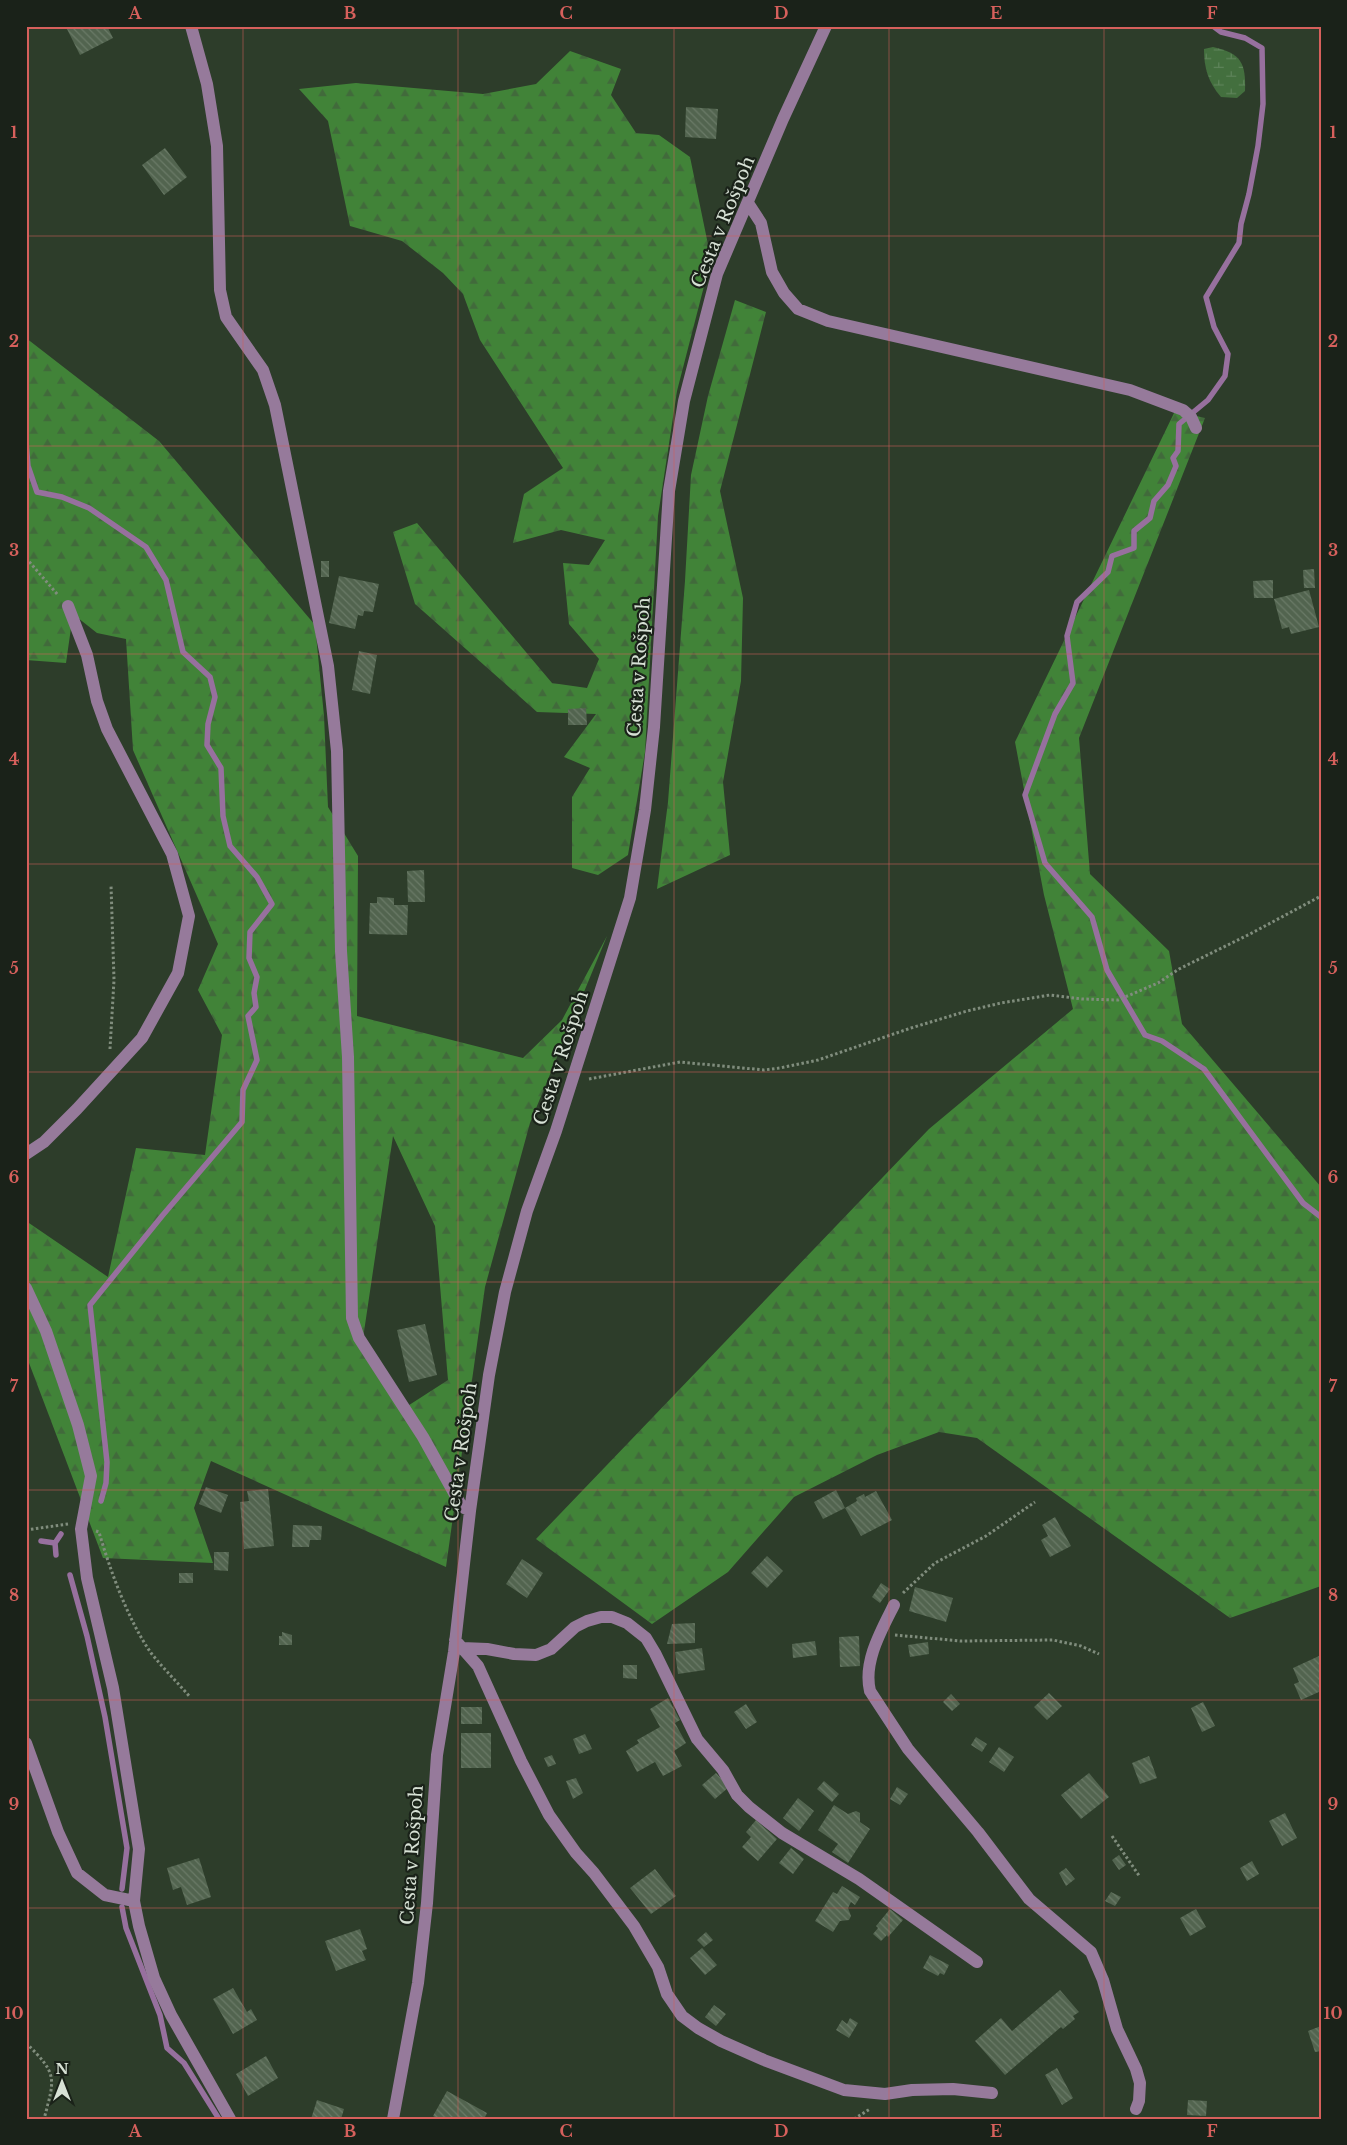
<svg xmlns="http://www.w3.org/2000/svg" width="1347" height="2145" viewBox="0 0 1347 2145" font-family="'Libre Baskerville',serif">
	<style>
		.forest { fill: url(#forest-firs); fill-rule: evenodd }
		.wetland { fill: url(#wetland-marsh) }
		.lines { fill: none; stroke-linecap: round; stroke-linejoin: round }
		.stream { stroke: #97709e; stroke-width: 5.5 }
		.building { fill: url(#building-back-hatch) }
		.path { stroke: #808d7d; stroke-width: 3; stroke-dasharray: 2.5 2.5; stroke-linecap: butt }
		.minor { stroke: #967a9b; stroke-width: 12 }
		.grid { fill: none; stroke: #d6605c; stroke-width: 1; stroke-opacity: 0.55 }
		.labels { text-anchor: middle; stroke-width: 4.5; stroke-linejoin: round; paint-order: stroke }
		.street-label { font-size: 18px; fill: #d7e1d5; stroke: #1a2219 }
		.neatline { fill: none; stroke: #d6605c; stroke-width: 2 }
		.grid-label { font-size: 16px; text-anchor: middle; font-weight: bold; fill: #d6605c }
	</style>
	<defs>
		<pattern id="forest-firs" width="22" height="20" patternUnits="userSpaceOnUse" patternTransform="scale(1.25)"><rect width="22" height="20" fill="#418338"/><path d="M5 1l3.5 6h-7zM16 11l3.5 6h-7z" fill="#416a3b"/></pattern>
		<pattern id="wetland-marsh" width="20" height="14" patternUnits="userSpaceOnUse" patternTransform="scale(1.25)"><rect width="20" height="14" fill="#436f3e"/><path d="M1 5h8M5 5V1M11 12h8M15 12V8" fill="none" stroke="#5d8359"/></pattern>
		<pattern id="building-back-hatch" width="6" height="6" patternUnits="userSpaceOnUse" patternTransform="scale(1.25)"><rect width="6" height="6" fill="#52644f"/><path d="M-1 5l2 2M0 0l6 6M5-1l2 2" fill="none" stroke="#6a7a67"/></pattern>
	</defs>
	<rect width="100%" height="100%" fill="#2d3d2a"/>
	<path class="forest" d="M 570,51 L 621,69 L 611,95 L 636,133 L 659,135 L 690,157 L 711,259 L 677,391 L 658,516 L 645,752 L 628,855 L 598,875 L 572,868 L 572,797 L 590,768 L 564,757 L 596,714 L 537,712 L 415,604 L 393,532 L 417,523 L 552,683 L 587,688 L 599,659 L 569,624 L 563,563 L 589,565 L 605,540 L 561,530 L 513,543 L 524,494 L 563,468 L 480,340 L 463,294 L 443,273 L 402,241 L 350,226 L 328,121 L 299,89 L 356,83 L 483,94 L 536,84 Z
		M 735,300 L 766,312 L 720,491 L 743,598 L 741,681 L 723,782 L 730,855 L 657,889 L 668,802 L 685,581 L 691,475 L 708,396 Z
		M 26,338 L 159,441 L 315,625 L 324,716 L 328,807 L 358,856 L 357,1016 L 523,1058 L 562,1020 L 607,936 L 530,1123 L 485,1287 L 446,1567 L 211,1461 L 194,1508 L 213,1563 L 103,1558 L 26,1355 L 26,1221 L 108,1277 L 136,1148 L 205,1155 L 222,1035 L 198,990 L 218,944 L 133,750 L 126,639 L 97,633 L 73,614 L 66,663 L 26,660 ZM 393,1136 L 435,1226 L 448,1380 L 403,1409 L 361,1352 Z
		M 1175,411 L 1205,418 L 1079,738 L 1090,874 L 1169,951 L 1182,1024 L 1321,1187 L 1321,1586 L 1230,1618 L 977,1438 L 939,1432 L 877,1455 L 794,1497 L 728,1572 L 652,1624 L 536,1539 L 929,1129 L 1073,1009 L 1044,895 L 1015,742 Z"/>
	<path class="wetland" d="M 1213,47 C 1241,53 1246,63 1245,91 L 1237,98 L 1221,97 C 1208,82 1204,68 1204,49 Z"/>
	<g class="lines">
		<path class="stream" d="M 1213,26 L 1221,32 L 1245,38 L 1262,48 L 1263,104 L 1258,146 L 1249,194 L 1241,224 L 1239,243 L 1206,297 L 1214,327 L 1228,354 L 1225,376 L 1208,400 L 1179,424 L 1178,451 L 1173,458 L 1176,466 L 1168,485 L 1154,501 L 1150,518 L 1134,531 L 1134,548 L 1112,556 L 1108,572 L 1077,602 L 1067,636 L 1073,683 L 1055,714 L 1025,795 L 1045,863 L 1092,917 L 1107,970 L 1145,1035 L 1162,1041 L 1204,1069 L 1303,1203 L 1321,1217
			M 26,442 L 28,466 L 37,492 L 62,497 L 89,508 L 146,547 L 166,580 L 183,652 L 210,677 L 215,697 L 208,724 L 207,745 L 221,768 L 223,816 L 230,846 L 257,877 L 272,904 L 250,932 L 249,958 L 257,977 L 254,993 L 256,1007 L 248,1016 L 257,1060 L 243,1090 L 242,1122 L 162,1216 L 90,1305 L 107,1462 L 106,1483 L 101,1501
			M 41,1541 L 55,1543
			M 56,1555 L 55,1543 L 61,1534
			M 70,1575 L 87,1636 L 105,1717 L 127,1848 L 122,1889
			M 122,1907 L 126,1928 L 160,2015 L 167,2048 L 184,2063 L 219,2119"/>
	</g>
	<path class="building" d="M 67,26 L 107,26 L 113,38 L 80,55 L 66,27 Z
		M 686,107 L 718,109 L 716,139 L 685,137 Z
		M 165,148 L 187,177 L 164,195 L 142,165 Z
		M 321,561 L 329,561 L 329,577 L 321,577 Z
		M 1314,569 L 1315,588 L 1304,588 L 1303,570 Z
		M 339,576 L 379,584 L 373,612 L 364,611 L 363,616 L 358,615 L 355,629 L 329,623 Z
		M 1273,580 L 1273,598 L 1254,598 L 1253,581 Z
		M 1309,590 L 1319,627 L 1291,634 L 1289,627 L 1282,629 L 1274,599 Z
		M 359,651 L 377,655 L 370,694 L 352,690 Z
		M 586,708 L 587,725 L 568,725 L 568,709 Z
		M 424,870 L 425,902 L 408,902 L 407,871 Z
		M 377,897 L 394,898 L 394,905 L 408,905 L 407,935 L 369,934 L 370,903 L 377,903 Z
		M 425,1324 L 437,1375 L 409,1382 L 397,1330 Z
		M 206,1487 L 228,1495 L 221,1513 L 199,1504 Z
		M 268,1489 L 274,1546 L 244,1549 L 240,1502 L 249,1501 L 247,1491 Z
		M 836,1490 L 845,1508 L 857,1501 L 856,1498 L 864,1494 L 865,1497 L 876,1491 L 892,1520 L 861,1536 L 845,1508 L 823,1519 L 814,1502 Z
		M 1055,1517 L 1071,1546 L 1050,1557 L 1041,1540 L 1048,1536 L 1042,1525 Z
		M 293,1525 L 322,1526 L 321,1540 L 310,1540 L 309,1547 L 292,1547 Z
		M 214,1552 L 229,1552 L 228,1571 L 214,1570 Z
		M 767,1556 L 783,1571 L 767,1588 L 751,1573 Z
		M 522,1559 L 543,1573 L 527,1598 L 506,1584 Z
		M 179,1573 L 193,1573 L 193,1583 L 179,1583 Z
		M 881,1583 L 890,1589 L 880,1603 L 872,1597 Z
		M 915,1587 L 953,1598 L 946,1622 L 909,1611 Z
		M 695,1623 L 695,1643 L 667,1644 L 672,1624 Z
		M 282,1632 L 292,1635 L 292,1645 L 279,1645 L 279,1636 L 282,1636 Z
		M 859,1636 L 860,1666 L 840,1667 L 839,1637 Z
		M 815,1641 L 817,1655 L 793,1658 L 792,1644 Z
		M 928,1642 L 929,1654 L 910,1657 L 908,1645 Z
		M 702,1648 L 705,1670 L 678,1674 L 675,1652 Z
		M 1319,1656 L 1321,1691 L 1301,1700 L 1294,1684 L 1299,1682 L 1293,1668 Z
		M 623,1665 L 637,1665 L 637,1679 L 623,1678 Z
		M 1049,1693 L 1062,1706 L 1047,1720 L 1034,1707 Z
		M 951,1694 L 960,1704 L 952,1711 L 943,1702 Z
		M 668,1698 L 680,1720 L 675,1723 L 686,1743 L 674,1751 L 682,1766 L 663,1776 L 655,1762 L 637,1772 L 626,1751 L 639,1743 L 637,1740 L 660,1727 L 650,1709 Z
		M 1203,1702 L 1215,1726 L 1202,1732 L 1191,1708 Z
		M 746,1704 L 757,1722 L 746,1729 L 734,1712 Z
		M 461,1707 L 482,1707 L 482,1724 L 461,1724 Z
		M 461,1733 L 491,1733 L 491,1768 L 461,1768 Z
		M 585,1734 L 592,1749 L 579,1754 L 573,1739 Z
		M 976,1737 L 987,1744 L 982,1752 L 971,1745 Z
		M 999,1747 L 1014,1757 L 1004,1772 L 989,1762 Z
		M 552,1755 L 556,1764 L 548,1767 L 544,1758 Z
		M 1149,1756 L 1157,1778 L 1140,1784 L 1132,1763 Z
		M 716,1773 L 729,1787 L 715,1799 L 702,1785 Z
		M 1089,1773 L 1109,1797 L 1081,1819 L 1061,1795 Z
		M 576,1778 L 583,1793 L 573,1799 L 566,1781 Z
		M 824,1781 L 839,1794 L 832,1802 L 817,1789 Z
		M 897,1787 L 908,1794 L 900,1805 L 890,1799 Z
		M 798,1798 L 814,1811 L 799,1831 L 783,1818 Z
		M 834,1805 L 848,1814 L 856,1811 L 860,1813 L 860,1822 L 870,1829 L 848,1863 L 832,1852 L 838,1844 L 818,1830 Z
		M 1285,1813 L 1297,1838 L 1282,1846 L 1269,1821 Z
		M 756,1820 L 777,1839 L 758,1861 L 742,1847 L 751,1837 L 746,1832 Z
		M 791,1848 L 804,1859 L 793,1874 L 779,1863 Z
		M 1119,1855 L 1126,1865 L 1119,1870 L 1112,1860 Z
		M 199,1858 L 211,1897 L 187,1905 L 181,1887 L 173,1890 L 167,1868 Z
		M 1252,1861 L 1259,1874 L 1247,1881 L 1240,1868 Z
		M 1066,1868 L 1075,1879 L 1066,1886 L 1059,1873 Z
		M 655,1869 L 676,1896 L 651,1914 L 630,1888 Z
		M 842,1886 L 860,1897 L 855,1905 L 851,1902 L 848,1908 L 851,1916 L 849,1920 L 840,1921 L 833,1932 L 815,1921 L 833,1892 L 837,1894 Z
		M 1111,1892 L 1121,1897 L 1115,1906 L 1105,1901 Z
		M 890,1909 L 903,1920 L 888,1937 L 887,1935 L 881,1941 L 873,1934 L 878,1928 L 876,1926 Z
		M 1196,1909 L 1206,1927 L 1190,1936 L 1180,1918 Z
		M 360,1929 L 367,1949 L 362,1951 L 366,1960 L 336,1971 L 325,1941 Z
		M 706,1932 L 713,1940 L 704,1947 L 697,1940 Z
		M 702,1948 L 717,1965 L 705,1975 L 690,1958 Z
		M 930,1955 L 949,1965 L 944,1975 L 940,1973 L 938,1976 L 923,1968 Z
		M 233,1988 L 247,2012 L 251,2009 L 257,2020 L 233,2034 L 213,1999 Z
		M 1060,1990 L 1079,2012 L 1073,2016 L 1075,2019 L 1063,2029 L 1061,2027 L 1005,2075 L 975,2041 L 1001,2018 L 1012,2031 Z
		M 714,2005 L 726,2014 L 716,2026 L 705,2017 Z
		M 850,2018 L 858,2023 L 849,2038 L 836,2030 L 842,2020 L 847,2024 Z
		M 1321,2026 L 1321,2051 L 1315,2052 L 1308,2031 Z
		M 266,2056 L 278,2078 L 248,2096 L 236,2074 Z
		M 1057,2068 L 1073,2098 L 1062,2105 L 1045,2075 Z
		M 447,2091 L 487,2113 L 484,2119 L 438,2119 L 433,2116 Z
		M 317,2100 L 344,2109 L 341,2119 L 311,2119 Z
		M 1188,2100 L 1207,2101 L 1206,2116 L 1187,2115 Z"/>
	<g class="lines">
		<path class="path" d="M 26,558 L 58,595
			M 110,1049 L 114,980 L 111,885
			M 589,1079 L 680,1062 L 764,1070 L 780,1068 L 818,1060 L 911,1028 L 967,1011 L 1001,1003 L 1050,995 L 1082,999 L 1118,1000 L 1158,983 L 1179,969 L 1250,934 L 1321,896
			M 26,1530 L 68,1524
			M 96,1531 L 99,1532 C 110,1570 128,1620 151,1653 C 163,1668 177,1682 190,1697
			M 903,1593 L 935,1563 L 986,1536 L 1035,1502
			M 895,1635 L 961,1641 L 1053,1640 L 1081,1646 L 1099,1654
			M 1112,1836 L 1140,1877
			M 26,2043 C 58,2074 55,2078 44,2119
			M 854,2119 L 870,2109"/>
		<path class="minor" d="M 191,26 L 207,84 L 217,146 L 220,290 L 226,317 L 263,370 L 275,405 L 328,666 L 337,751 L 341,951 L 348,1057 L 352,1318 L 359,1338 L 423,1437 L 462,1507 L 470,1511
			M 748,203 L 761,223 L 772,272 L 784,293 L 798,309 L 828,321 L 1130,390 L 1183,410 L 1191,417 L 1196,428
			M 26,1154 L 44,1142 L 77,1109 L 142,1038 L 178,973 L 189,916 L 172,854 L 107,729 L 97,701 L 87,655 L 68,606
			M 26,1288 L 46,1331 L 78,1425 L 91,1476 L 81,1529 L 87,1578 L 113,1688 L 139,1849 L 134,1901 L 139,1926 L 154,1978 L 171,2015 L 230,2119
			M 894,1605 C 881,1631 863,1662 870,1691 L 908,1749 L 978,1832 L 1029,1899 L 1091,1952 L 1103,1980 L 1117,2029 L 1136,2069 L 1140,2083 L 1139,2101 L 1136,2109
			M 455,1640 L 478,1666 L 521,1761 L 549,1815 L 576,1853 L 594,1873 L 634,1926 L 658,1967 L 667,1994 L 682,2016 L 698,2028 L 721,2041 L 764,2060 L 844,2090 L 885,2094 L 912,2090 L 953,2089 L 992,2093
			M 462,1648 L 487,1649 L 514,1654 L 536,1655 L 551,1649 L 575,1627 L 587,1621 L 601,1617 L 612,1617 L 627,1623 L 646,1638 L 655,1653 L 697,1739 L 723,1770 L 737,1795 L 749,1807 L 782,1833 L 859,1879 L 977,1962
			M 26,1743 L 58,1832 L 77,1873 L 105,1895 L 134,1901
			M 393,2119 L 418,1983 L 427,1903 L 437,1755 L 454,1652 L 470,1511 L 489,1375 L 505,1292 L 527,1211 L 556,1131 L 630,898 L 645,810 L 654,727 L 669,491 L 684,401 L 717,274 L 783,119 L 826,26"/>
	</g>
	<path class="grid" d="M 243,26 L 243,2119M 458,26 L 458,2119M 674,26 L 674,2119M 889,26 L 889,2119M 1104,26 L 1104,2119M 26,236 L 1321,236M 26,446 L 1321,446M 26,654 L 1321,654M 26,864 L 1321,864M 26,1072 L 1321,1072M 26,1282 L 1321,1282M 26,1490 L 1321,1490M 26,1700 L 1321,1700M 26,1908 L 1321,1908"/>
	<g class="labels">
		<g class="street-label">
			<text transform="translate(723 222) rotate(-68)" y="6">Cesta v Rošpoh</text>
			<text transform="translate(639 667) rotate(-86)" y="6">Cesta v Rošpoh</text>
			<text transform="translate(561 1058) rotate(-72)" y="6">Cesta v Rošpoh</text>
			<text transform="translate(461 1452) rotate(-82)" y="6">Cesta v Rošpoh</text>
			<text transform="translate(412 1855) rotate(-86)" y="6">Cesta v Rošpoh</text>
		</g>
	</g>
	<rect width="1347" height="2145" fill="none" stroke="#1a2219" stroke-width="55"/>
	<g transform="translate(62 2082)" stroke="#1a2219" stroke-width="4" paint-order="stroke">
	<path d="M0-4L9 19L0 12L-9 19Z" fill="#d7e1d5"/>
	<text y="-8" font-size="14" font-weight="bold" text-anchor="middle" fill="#d7e1d5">N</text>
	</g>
	<rect x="28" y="28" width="1292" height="2090" class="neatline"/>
	<g class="grid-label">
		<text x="135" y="19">A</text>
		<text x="350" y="19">B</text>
		<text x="566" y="19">C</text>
		<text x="781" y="19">D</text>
		<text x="996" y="19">E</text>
		<text x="1212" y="19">F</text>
		<text x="14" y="138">1</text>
		<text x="1333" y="138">1</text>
		<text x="14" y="347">2</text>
		<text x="1333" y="347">2</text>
		<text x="14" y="556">3</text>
		<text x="1333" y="556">3</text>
		<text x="14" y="765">4</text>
		<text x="1333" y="765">4</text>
		<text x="14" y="974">5</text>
		<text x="1333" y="974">5</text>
		<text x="14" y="1183">6</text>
		<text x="1333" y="1183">6</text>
		<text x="14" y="1392">7</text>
		<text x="1333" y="1392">7</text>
		<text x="14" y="1601">8</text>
		<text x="1333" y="1601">8</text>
		<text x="14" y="1810">9</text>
		<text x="1333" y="1810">9</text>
		<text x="14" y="2019">10</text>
		<text x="1333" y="2019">10</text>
		<text x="135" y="2137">A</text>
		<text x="350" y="2137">B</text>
		<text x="566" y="2137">C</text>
		<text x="781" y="2137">D</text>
		<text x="996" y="2137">E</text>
		<text x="1212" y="2137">F</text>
	</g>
</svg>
